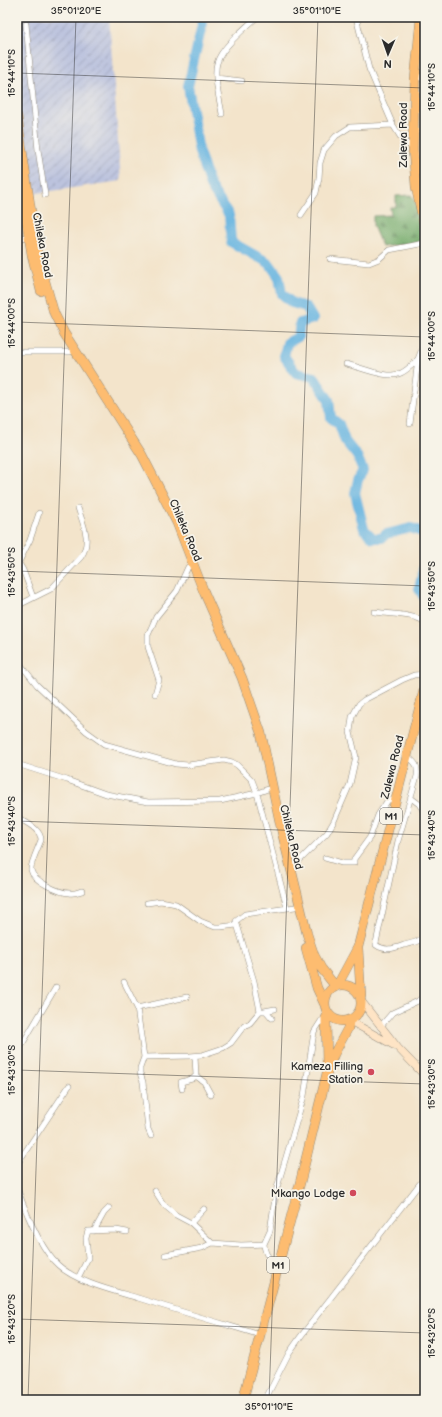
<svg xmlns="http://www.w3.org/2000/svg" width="442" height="1417" viewBox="0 0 442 1417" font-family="'Balsamiq Sans',sans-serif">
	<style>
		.industrial { fill: url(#industrial-furrows) }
		.forest { fill: url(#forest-firs); stroke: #4e6a4a }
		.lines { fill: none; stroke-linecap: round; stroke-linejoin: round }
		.stream { stroke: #66b4e0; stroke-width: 1.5 }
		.river { stroke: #66b4e0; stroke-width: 10 }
		.street-casing { stroke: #8f887b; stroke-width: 6 }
		.secondary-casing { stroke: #8f887b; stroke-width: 8 }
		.highway-casing { stroke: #8f887b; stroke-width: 10 }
		.street { stroke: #fff; stroke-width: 5 }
		.secondary { stroke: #fee4c5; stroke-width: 7 }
		.highway { stroke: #fdbc6f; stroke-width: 9 }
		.ticks { fill: none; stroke: #2b2b2b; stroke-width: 1; stroke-opacity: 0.45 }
		.poi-dot { fill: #d1495b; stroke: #f7f3e8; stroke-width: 1.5 }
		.labels { text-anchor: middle; stroke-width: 3.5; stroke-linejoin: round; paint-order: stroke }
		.shield { fill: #f7f3e8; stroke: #686764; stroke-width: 1 }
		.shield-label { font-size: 10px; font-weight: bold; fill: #2b2b2b }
		.street-label { font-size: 11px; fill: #2b2b2b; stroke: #f7f3e8 }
		.poi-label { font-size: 11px; fill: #2b2b2b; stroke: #f7f3e8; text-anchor: end }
		.neatline { fill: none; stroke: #2b2b2b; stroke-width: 1.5 }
		.ticks-label { font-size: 10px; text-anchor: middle; fill: #2b2b2b }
	</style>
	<defs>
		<pattern id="industrial-furrows" width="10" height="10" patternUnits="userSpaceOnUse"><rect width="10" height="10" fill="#bcc3de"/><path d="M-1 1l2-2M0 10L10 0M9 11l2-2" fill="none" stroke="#999fb4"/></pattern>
		<pattern id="forest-firs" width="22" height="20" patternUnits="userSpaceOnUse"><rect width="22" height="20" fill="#71a968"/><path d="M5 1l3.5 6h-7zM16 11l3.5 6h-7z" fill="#5d8a56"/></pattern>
	</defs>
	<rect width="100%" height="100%" fill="#f7f3e8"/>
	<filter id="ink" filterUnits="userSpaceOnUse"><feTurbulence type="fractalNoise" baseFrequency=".025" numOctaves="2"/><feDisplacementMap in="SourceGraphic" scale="8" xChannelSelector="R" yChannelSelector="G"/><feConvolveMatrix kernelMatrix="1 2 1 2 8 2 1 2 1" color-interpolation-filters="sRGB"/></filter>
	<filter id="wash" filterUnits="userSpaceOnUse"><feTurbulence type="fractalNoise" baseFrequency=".012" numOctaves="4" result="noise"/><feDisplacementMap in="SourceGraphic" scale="16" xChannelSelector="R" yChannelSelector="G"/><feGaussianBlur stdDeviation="0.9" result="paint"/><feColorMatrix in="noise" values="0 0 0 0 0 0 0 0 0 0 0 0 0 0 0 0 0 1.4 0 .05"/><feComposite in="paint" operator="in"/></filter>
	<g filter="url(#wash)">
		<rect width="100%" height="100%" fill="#f3e4cb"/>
		<path class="industrial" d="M 17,17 L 109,17 L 121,181 L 17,196 Z"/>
		<path class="forest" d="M 411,195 L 415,200 L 422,238 L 420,242 L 382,247 L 373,226 L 373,216 L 391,215 L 390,208 L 396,206 L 396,196 Z"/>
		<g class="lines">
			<path class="stream" d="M 17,1304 L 18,1285"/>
			<path class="river" d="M 201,17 L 202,25 L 188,86 L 199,152 L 210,186 L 229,215 L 231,242 L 269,263 L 279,277 L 282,294 L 292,303 L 306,307 L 313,319 L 300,323 L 298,337 L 287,343 L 284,356 L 296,373 L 314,377 L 329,400 L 331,418 L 339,424 L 345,441 L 357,456 L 363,470 L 358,480 L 355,493 L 364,529 L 373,538 L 382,538 L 386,534 L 411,528 L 425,533
				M 425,562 L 419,589 L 425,599"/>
		</g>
	</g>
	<g filter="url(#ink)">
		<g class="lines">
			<g class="street-casing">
				<path id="street" d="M 356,17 L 369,69 L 393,125 L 401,138 L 413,149
					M 26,24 L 38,150 L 45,195
					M 416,73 L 425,82
					M 216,78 L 242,81
					M 222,114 C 220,101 213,76 217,63 C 221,48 246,27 257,17
					M 301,215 L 316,193 L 319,178 L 320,163 L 324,150 L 336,136 L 350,127 L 393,125
					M 17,238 L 29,237
					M 330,259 L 369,263 L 379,259 L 389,250 L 425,243
					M 17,352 L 70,352
					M 346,364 C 360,367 388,380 401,373 C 408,370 413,364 418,359
					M 410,424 L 418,359 L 425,341
					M 17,560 L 23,570 L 33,597
					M 19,562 L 30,540 L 39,513
					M 17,606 L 51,589 L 81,557 C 92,541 83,524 78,508
					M 374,612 C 388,614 415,614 425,622
					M 17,660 L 37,685 L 86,731 L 104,744 L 176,764 L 188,765 L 224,760 L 232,762 L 237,765 L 252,780 L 257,793 L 287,908
					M 423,674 L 423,660 L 425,654
					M 155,694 L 159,680 L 148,647 L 148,635 L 156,617 L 177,591 L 188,567
					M 407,756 C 416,763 418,765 417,776 L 398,841 L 376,943 L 376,945 C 386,952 395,948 404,945 C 414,942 417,943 425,936
					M 17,764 L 67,780 L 106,794 L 148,802 L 220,801 L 257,793 L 268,789
					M 411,798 L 419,804 L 425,813
					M 17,817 C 26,823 41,829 41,840 C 39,846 30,864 31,870 C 33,881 59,893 70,893 C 74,894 78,892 82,891
					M 325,858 L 342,863 L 354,863 L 354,859 L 370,837 L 378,815 L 388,800 L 396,800
					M 291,869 L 327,833 L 334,821 L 350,784 L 356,757 L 350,732 L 352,717 L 359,704 L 364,700 L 402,680 L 414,675 L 425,674
					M 147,903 L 161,901 L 176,904 L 200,921 L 215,927 L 221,927 L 236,925
					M 421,940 L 425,949
					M 17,945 L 18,943
					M 124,982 L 137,1008 L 144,1057 L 140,1068 L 140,1073 L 143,1082 L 148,1129 L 151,1136
					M 137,1008 L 187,997
					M 260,1011 L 266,1011 L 272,1018
					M 264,1011 L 275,1009
					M 380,1027 L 392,1013 L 418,1001 L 425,995
					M 17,1053 L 56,987
					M 144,1057 L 190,1056 L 202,1055 L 223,1048 L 231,1043 L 244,1026 L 250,1023 L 260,1011 L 254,981 L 236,921 L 245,914 L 295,907
					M 196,1076 L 204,1082 L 211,1095
					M 182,1089 L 181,1082 L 192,1079 L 196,1076 L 195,1056
					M 17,1164 L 69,1086
					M 17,1188 C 25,1210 40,1249 58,1265 C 76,1282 114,1291 138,1298 C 179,1311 220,1323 260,1335
					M 155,1191 L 164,1205 L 176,1215 L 191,1223 L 212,1243
					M 191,1223 L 204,1209
					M 94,1231 L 104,1213 L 109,1208
					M 264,1244 L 270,1231 L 276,1191 L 304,1096 L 314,1032 L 321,1021 L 326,1018
					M 165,1255 L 202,1248 L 212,1243 L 241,1245 L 264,1244 C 265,1256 269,1258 278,1265
					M 78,1278 L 88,1258 L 86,1238 L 88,1231 L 116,1230 L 127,1232
					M 265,1400 L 289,1353 L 301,1336 L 425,1177"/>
			</g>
			<g class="secondary-casing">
				<path id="secondary" d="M 362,1002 L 398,1048 L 425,1076
					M 350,1021 L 393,1045"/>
			</g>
			<g class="highway-casing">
				<path id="highway" d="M 421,17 L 415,79 L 413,149 L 416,187 L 425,229
					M 17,116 L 37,253 L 54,313 L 64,333 L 142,455 L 177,523 L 204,592 L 242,678 L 261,733 L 282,832 L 307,934 L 314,955 L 321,968 L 336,987
					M 17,162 L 32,255 L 41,291
					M 306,948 L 317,988 L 325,1005
					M 358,948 L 361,996
					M325 1003a18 18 0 1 1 36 0a18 18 0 1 1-36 0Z
					M 337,986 L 358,947 L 425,686
					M 327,1068 L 326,1018 L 328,1014
					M 243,1400 L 300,1183 L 327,1073 L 334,1054 L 348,1028 L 349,1021"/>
			</g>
			<use href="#street" class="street"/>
			<use href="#secondary" class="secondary"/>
			<use href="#highway" class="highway"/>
		</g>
	</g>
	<path class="ticks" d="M 17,73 L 425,88M 17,322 L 425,337M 17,571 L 425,586M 17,821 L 425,835M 17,1070 L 425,1084M 17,1319 L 425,1333M 28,1400 L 76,17M 269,1400 L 318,17"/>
	<g class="poi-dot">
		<circle cx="371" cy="1072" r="4"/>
		<circle cx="353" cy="1193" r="4"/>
	</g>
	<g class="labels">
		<g class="shield">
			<rect x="380" y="808" width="22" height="16" rx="3"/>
			<rect x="267" y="1257" width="22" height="16" rx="3"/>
		</g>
		<g class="shield-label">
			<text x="391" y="820">M1</text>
			<text x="278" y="1269">M1</text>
		</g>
		<g class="street-label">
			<text transform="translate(403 135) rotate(-90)" y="4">Zalewa Road</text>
			<text transform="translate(43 245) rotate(79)" y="4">Chileka Road</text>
			<text transform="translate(186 530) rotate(67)" y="4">Chileka Road</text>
			<text transform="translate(392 767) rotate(-76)" y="4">Zalewa Road</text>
			<text transform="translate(292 837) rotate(76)" y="4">Chileka Road</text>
		</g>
		<g class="poi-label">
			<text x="363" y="1070">Kameza Filling<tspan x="363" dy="13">Station</tspan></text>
			<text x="345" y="1197">Mkango Lodge</text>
		</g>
	</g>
	<rect width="442" height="1417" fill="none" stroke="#f7f3e8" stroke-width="44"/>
	<g transform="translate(388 54) rotate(182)" stroke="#f7f3e8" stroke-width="3" paint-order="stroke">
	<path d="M0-3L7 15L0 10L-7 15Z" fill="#2b2b2b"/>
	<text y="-6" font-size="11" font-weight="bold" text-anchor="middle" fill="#2b2b2b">N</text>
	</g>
	<rect x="22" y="22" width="398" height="1373" class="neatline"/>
	<g class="ticks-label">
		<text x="76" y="14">35°01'20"E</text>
		<text x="317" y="14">35°01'10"E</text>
		<text transform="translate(11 73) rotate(-90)" y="4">15°44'10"S</text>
		<text transform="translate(431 87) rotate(-90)" y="4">15°44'10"S</text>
		<text transform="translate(11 323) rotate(-90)" y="4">15°44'00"S</text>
		<text transform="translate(431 336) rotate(-90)" y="4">15°44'00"S</text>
		<text transform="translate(11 572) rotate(-90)" y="4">15°43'50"S</text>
		<text transform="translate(431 586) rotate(-90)" y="4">15°43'50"S</text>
		<text transform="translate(11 821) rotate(-90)" y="4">15°43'40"S</text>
		<text transform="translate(431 835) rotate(-90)" y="4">15°43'40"S</text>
		<text transform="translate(11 1070) rotate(-90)" y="4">15°43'30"S</text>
		<text transform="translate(431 1084) rotate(-90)" y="4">15°43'30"S</text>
		<text transform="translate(11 1319) rotate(-90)" y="4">15°43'20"S</text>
		<text transform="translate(431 1333) rotate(-90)" y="4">15°43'20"S</text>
		<text x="269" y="1410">35°01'10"E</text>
	</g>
</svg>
